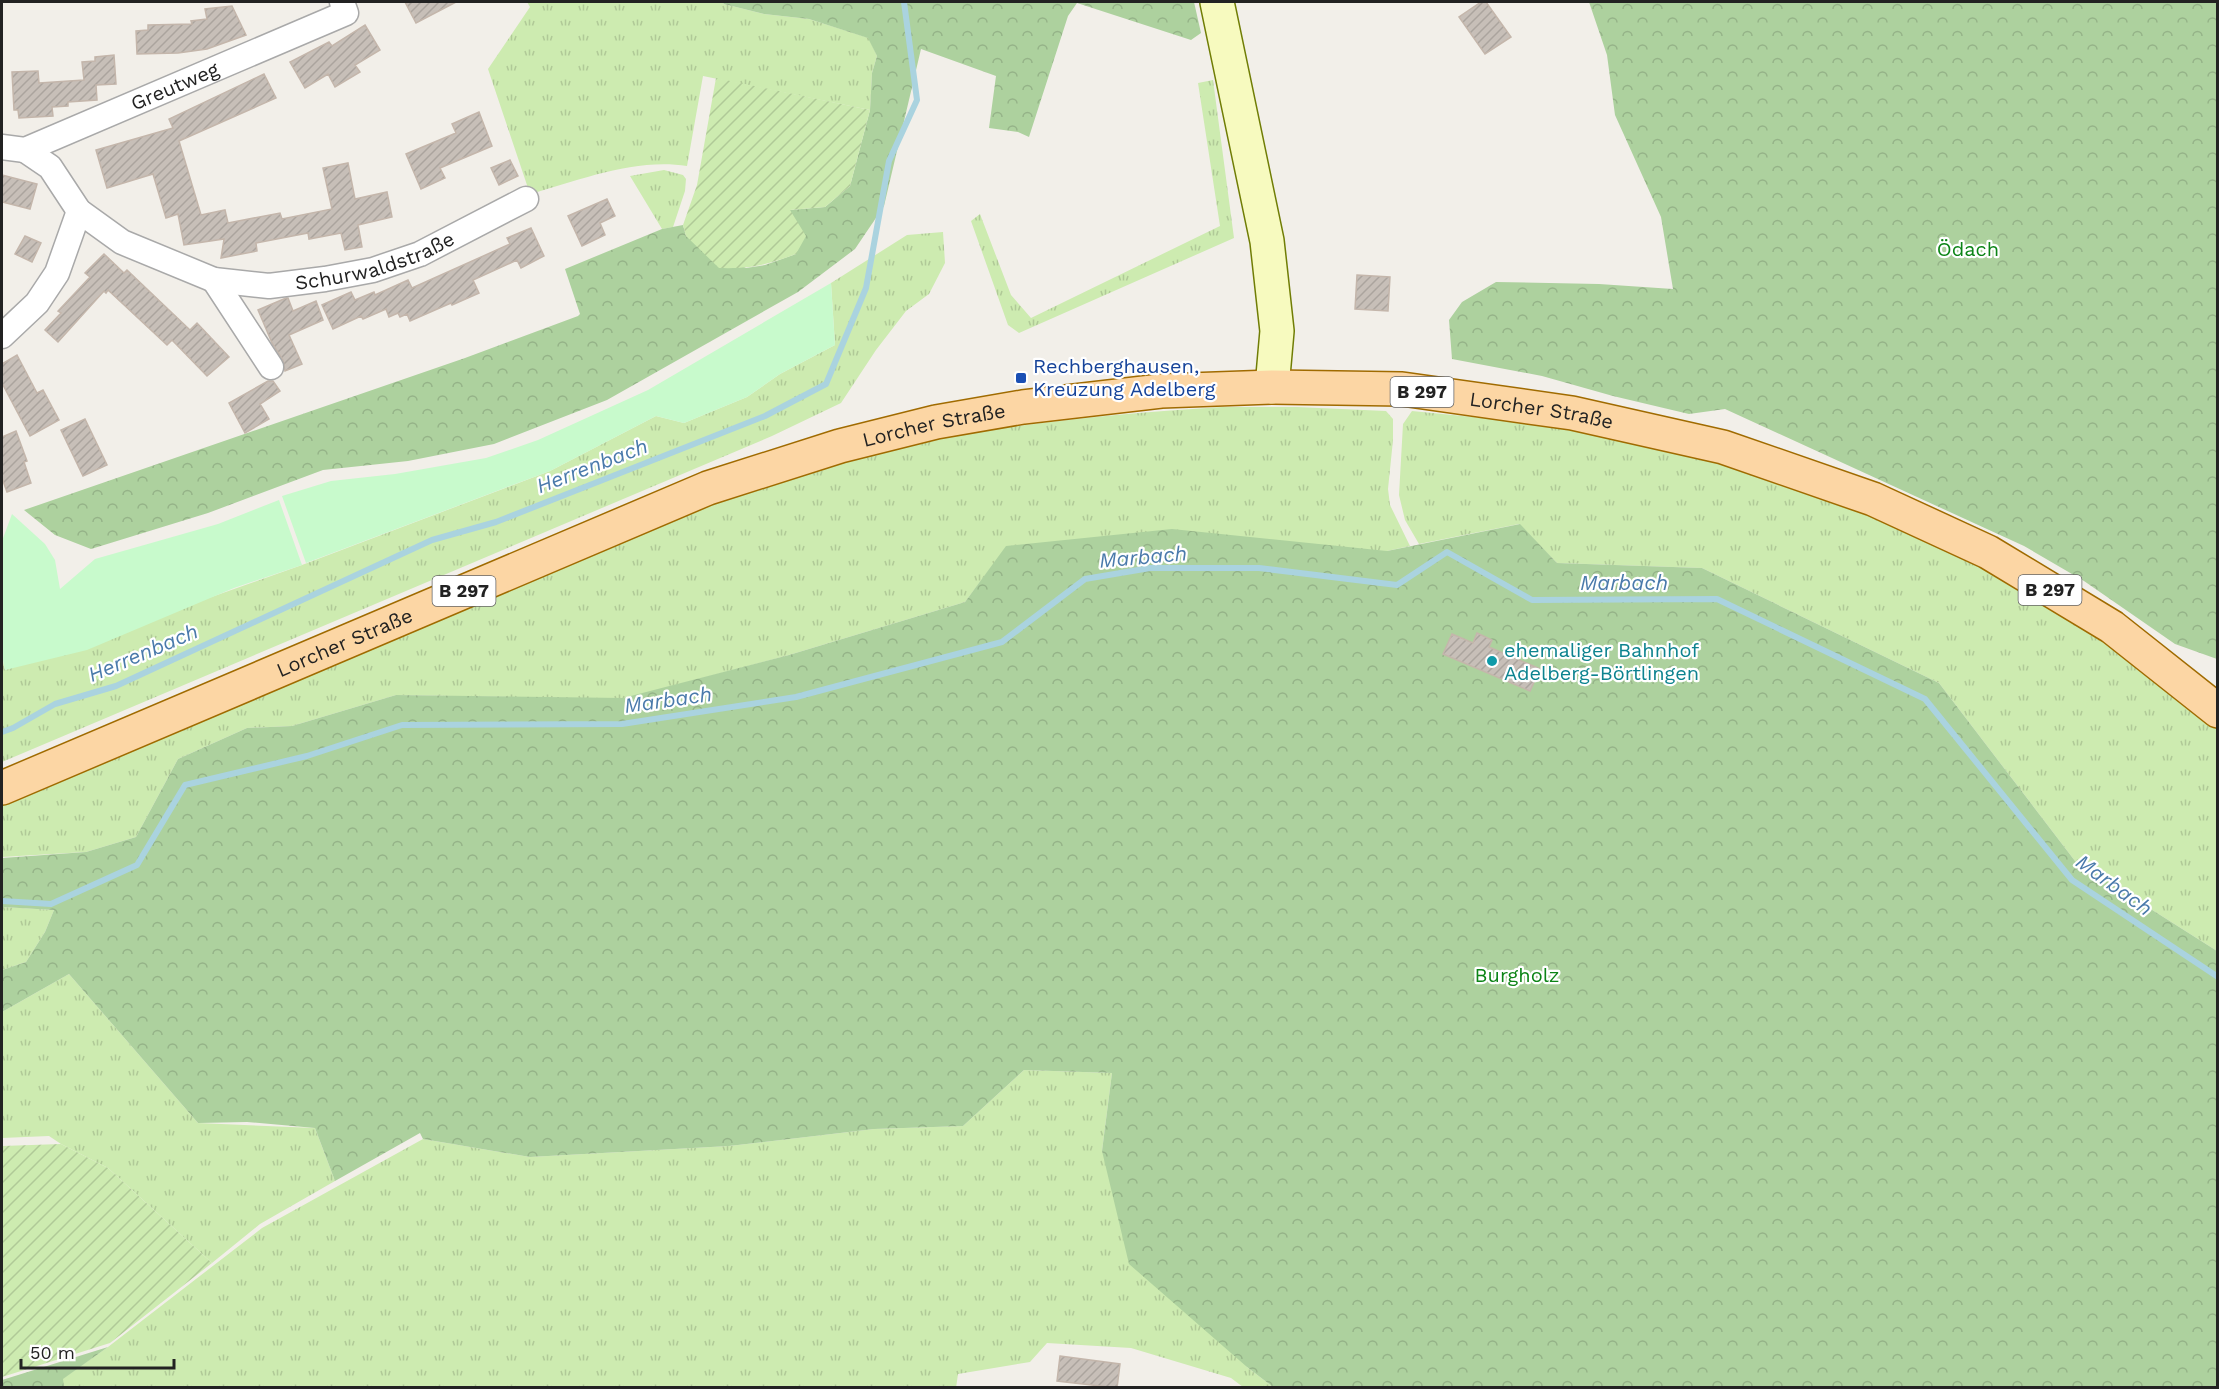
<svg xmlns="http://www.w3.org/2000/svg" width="2219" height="1389" viewBox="0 0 2219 1389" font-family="'Work Sans',sans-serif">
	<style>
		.grass { fill: url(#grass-tufts) }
		.forest { fill: url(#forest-crowns) }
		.park { fill: #c8facc }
		.garden { fill: url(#garden-furrows) }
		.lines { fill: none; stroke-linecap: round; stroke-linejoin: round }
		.stream { stroke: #aad3df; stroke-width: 6 }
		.building { fill: url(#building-hatch); stroke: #c4b6ab; stroke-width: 1.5 }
		.street-casing { stroke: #a9a9a9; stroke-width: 27 }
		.secondary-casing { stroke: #707d05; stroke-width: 36 }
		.primary-casing { stroke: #a06b00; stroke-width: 36 }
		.street { stroke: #fff; stroke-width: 24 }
		.secondary { stroke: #f7fabf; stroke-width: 33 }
		.primary { stroke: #fcd6a4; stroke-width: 33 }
		.transit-dot { fill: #1a4fb4; stroke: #fff; stroke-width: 2 }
		.culture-dot { fill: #0f9aa8; stroke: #fff; stroke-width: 2 }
		.labels { text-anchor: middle; stroke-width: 4.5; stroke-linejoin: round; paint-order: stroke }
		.shield { fill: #fff; stroke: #646464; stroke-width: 1.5 }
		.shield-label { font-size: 18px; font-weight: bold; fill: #222 }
		.street-label { font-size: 20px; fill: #222; stroke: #fff }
		.park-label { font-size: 20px; fill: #0c8416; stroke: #fff }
		.transit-label { font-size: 20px; fill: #164399; stroke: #fff; text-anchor: start }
		.culture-label { font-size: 20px; fill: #0d838f; stroke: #fff; text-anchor: start }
		.water-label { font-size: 21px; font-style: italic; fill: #4a7aab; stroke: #fff }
	</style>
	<defs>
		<pattern id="grass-tufts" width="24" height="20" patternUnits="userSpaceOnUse" patternTransform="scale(1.5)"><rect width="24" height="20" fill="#cdebb0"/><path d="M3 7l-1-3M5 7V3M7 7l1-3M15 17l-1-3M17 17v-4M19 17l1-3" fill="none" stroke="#b0c997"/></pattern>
		<pattern id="forest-crowns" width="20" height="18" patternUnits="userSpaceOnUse" patternTransform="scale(1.5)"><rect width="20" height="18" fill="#add19e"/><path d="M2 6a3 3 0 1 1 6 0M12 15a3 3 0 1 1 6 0" fill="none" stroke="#95b388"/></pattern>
		<pattern id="garden-furrows" width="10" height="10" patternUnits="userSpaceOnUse" patternTransform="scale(1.5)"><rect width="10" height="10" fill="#cdebb0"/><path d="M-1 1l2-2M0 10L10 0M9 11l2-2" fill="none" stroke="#b0c997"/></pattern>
		<pattern id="building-hatch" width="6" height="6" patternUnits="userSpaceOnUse" patternTransform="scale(1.5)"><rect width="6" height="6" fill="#c7bfb8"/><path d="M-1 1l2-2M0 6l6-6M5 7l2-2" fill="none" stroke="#aba49e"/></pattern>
	</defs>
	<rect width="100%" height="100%" fill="#f2efe9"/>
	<path class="grass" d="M 527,2 L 722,2 L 724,4 L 764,14 L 809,19 L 869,38 L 877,56 L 872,73 L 870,110 L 703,76 L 687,166 C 634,158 581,180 530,194 L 488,69 L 530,7 Z
		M 1213,80 L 1234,238 L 1019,333 L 1008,325 L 971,221 L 980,214 L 1011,295 L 1031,318 L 1220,226 L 1198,83 Z
		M 664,170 L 683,175 L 686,179 L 685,191 L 673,227 L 662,229 L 630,176 Z
		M 943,232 L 945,263 L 929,294 L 906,311 L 876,350 L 841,403 L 772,436 L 2,762 L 2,656 L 5,670 L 302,565 L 550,471 L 656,416 L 684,423 L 747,397 L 780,374 L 835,345 L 831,283 L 907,235 Z
		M 1222,407 L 1297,407 L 1386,411 L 1393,419 L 1393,440 L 1388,489 L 1390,505 L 1410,546 L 1387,551 L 1007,546 L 965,602 L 789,655 L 623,699 L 396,695 L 292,726 L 247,728 L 178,759 L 136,837 L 86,852 L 2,857 L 2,804 L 731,494 C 767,483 803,469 840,460 C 965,428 1094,415 1222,407 Z
		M 1412,411 L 1554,425 L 1666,445 L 1873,514 L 1992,571 L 2075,617 L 2217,721 L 2217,951 L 2075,861 L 1939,683 L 1702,568 L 1557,563 L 1519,524 L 1419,544 L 1405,520 L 1399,495 L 1403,424 Z
		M 2,907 L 54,910 L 45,932 L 26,962 L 2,970 Z
		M 69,974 L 198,1123 L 315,1128 L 335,1181 L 260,1224 L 212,1263 L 108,1168 L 61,1144 L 49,1136 L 2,1138 L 2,1012 Z
		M 1024,1070 L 1112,1073 L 1102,1151 L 1247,1367 L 1273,1387 L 1243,1387 L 1231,1378 L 1131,1348 L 1047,1343 L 1030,1362 L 958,1374 L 956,1388 L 64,1388 L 62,1379 L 108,1347 L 262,1228 L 423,1139 L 530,1157 L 729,1146 L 874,1129 L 963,1126 Z"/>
	<path class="forest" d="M 722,2 L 1194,2 L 1201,33 L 1191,40 L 1077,3 L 1068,16 L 1029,137 L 1018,132 L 989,128 L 996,76 L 921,49 L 884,206 L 855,249 L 798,292 L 607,400 L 494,444 L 408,461 L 323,470 L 208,513 L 91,549 L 55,535 L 24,510 L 465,358 L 578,316 L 580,314 L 565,269 L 662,229 L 683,225 L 686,236 L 746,268 L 765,265 L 796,254 L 790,210 L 825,207 L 850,186 L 870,110 L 872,73 L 877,56 L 868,38 L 809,19 L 764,14 L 724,4 Z
		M 1589,2 L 2217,2 L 2217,659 L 2175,644 L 2084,581 L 2024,546 L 1725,409 L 1689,414 L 1613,396 L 1542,376 L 1452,359 L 1449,320 L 1462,302 L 1496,282 L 1599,284 L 1673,289 L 1661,217 L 1615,115 L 1607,55 Z
		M 1520,524 L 1557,563 L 1702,568 L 1939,683 L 2075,861 L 2217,951 L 2217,1387 L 1273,1387 L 1247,1367 L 1129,1264 L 1102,1151 L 1112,1073 L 1024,1070 L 963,1126 L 874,1129 L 729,1146 L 530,1157 L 423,1139 L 420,1133 L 335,1181 L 315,1128 L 247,1122 L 198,1123 L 69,974 L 2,1012 L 2,970 L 26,962 L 45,932 L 54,910 L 2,907 L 2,858 L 86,852 L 136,837 L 178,759 L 247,728 L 292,726 L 396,695 L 623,698 L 789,655 L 965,602 L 1006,546 L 1172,529 L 1387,551 Z
		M 108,1347 L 63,1379 L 64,1387 L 2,1387 L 2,1380 Z"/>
	<path class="park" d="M 831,283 L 835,345 L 780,374 L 747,397 L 684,423 L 656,416 L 550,471 L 306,563 L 282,496 L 331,481 L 395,474 L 486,458 L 538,440 L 648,390 Z
		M 279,500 L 302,565 L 234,588 L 87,650 L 5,670 L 2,656 L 2,541 L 12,514 L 45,544 L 55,560 L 60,589 L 95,559 L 218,524 Z"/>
	<path class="garden" d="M 716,78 L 870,110 L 850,186 L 825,207 L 790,210 L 806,236 L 796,254 C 766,265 751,269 719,268 L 686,236 L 683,225 L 697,185 Z
		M 61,1144 L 108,1168 L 212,1263 L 110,1343 L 2,1377 L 2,1146 Z"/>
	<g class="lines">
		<path class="stream" d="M 2,732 L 13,728 L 55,704 L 116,686 L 432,540 L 496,522 L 765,416 L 826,384 L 866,288 L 889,161 L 917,100 L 904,2
			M 2,901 L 51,904 L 137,865 L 185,785 L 307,756 L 402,725 L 622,724 L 796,697 L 1002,642 L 1085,579 L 1150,568 L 1259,568 L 1397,585 L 1447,552 L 1532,600 L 1717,599 L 1925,699 L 2072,880 L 2218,977"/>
	</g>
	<path class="building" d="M 405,2 L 456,2 L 416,23 Z
		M 1481,2 L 1486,2 L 1511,37 L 1485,54 L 1459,17 Z
		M 232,6 L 246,35 L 207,49 L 178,53 L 137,54 L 136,31 L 148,30 L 148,25 L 192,24 L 191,21 L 207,19 L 205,9 Z
		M 365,25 L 380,50 L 355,65 L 360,72 L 335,87 L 328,74 L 305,88 L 290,62 L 329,42 L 332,46 Z
		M 114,55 L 116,84 L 96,85 L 97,100 L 68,102 L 68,106 L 52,107 L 53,116 L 19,118 L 18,110 L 14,110 L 12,72 L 38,71 L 39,83 L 84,80 L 82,62 L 95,61 L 95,57 Z
		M 264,74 L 276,98 L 179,141 L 201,215 L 225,210 L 228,223 L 280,213 L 282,219 L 332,209 L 323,168 L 348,163 L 355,199 L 387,192 L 392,217 L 358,225 L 362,247 L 345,250 L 341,233 L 309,239 L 308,233 L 256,243 L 257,251 L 221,258 L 224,239 L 184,245 L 178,214 L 166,218 L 153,174 L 107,188 L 96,150 L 173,128 L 169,119 Z
		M 479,112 L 492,146 L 440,168 L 445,178 L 421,189 L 406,154 L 456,133 L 452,124 Z
		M 510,160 L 518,176 L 499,185 L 491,168 Z
		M 2,175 L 37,184 L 30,209 L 2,202 Z
		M 607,199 L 615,216 L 600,223 L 605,235 L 582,246 L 568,216 Z
		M 531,228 L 544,256 L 521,268 L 517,260 L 473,280 L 479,293 L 452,305 L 451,303 L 410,321 L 407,314 L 400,317 L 398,313 L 389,317 L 386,309 L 363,319 L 361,316 L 333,329 L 322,305 L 351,292 L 355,300 L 374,292 L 375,295 L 408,280 L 412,288 L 510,244 L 507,238 Z
		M 25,236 L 41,243 L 32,262 L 15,254 Z
		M 104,254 L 124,273 L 127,270 L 190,330 L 197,323 L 229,357 L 207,376 L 172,340 L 167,345 L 108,290 L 106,293 L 104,291 L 58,342 L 45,330 L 61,313 L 58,311 L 90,277 L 85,273 Z
		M 1357,275 L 1390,277 L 1388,311 L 1355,309 Z
		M 286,298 L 288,298 L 293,311 L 316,301 L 323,320 L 289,335 L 302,364 L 285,371 L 283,360 L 272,343 L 258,310 Z
		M 17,355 L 37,393 L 43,390 L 59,420 L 30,436 L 2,383 L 2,364 Z
		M 268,381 L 273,381 L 280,391 L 260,404 L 269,419 L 245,433 L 229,403 Z
		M 85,419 L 107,465 L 83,476 L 61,430 Z
		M 16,431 L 27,461 L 24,462 L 31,483 L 7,492 L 2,478 L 2,437 Z
		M 1477,633 L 1492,640 L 1489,647 L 1540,669 L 1530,691 L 1443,654 L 1452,634 L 1473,643 Z
		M 1060,1356 L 1120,1364 L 1117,1388 L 1057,1381 Z"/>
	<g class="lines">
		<g class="street-casing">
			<g id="street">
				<path id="s1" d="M 2,147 L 25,150 L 346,13 L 342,2"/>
				<path id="s2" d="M 25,150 L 50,167 L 79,211 L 122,242 L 214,280 L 269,286 L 325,279 L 373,270 L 420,254 L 526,199"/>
				<path d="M 214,280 L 271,367"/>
				<path d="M 2,336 L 37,303 L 57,273 L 79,211"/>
			</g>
		</g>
		<g class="secondary-casing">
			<path id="secondary" d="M 1217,2 L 1267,241 L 1277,331 L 1272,387"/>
		</g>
		<g class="primary-casing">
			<g id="primary">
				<path id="s3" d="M 2,788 L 708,488 L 840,446 L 936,422 L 1023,407 L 1161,391 L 1272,387 L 1402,389 L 1572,413 L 1723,447 L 1873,499 L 1988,552 L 2112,627 L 2218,711"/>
			</g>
		</g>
		<use href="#street" class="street"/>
		<use href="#secondary" class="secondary"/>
		<use href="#primary" class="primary"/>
	</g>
	<rect class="transit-dot" x="1015" y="372" width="12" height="12" rx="3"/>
	<circle class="culture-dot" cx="1492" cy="661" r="6"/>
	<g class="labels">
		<g class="shield">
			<rect x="1390.5" y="377" width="63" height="30" rx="4.5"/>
			<rect x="2018.5" y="575" width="63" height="30" rx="4.5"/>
			<rect x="432.5" y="576" width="63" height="30" rx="4.5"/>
		</g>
		<g class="shield-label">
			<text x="1422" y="398">B 297</text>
			<text x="2050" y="596">B 297</text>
			<text x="464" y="597">B 297</text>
		</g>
		<g class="street-label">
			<text dy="7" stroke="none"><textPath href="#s1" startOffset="186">Greutweg</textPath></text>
			<text dy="7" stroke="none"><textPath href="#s2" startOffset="400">Schurwaldstraße</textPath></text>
			<text dy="7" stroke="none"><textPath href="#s3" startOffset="1614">Lorcher Straße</textPath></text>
			<text dy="7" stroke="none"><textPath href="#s3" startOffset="1002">Lorcher Straße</textPath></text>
			<text dy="7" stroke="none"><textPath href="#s3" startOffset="372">Lorcher Straße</textPath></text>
		</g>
		<g class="park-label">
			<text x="1968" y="256">Ödach</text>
			<text x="1517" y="982">Burgholz</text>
		</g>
		<g class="transit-label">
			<text x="1033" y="373">Rechberghausen,<tspan x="1033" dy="23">Kreuzung Adelberg</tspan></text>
		</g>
		<g class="culture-label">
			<text x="1504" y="657">ehemaliger Bahnhof<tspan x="1504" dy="23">Adelberg-Börtlingen</tspan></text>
		</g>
		<g class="water-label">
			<text transform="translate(592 466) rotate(-21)" y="7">Herrenbach</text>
			<text transform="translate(1143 557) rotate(-5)" y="7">Marbach</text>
			<text x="1624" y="590">Marbach</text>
			<text transform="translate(143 653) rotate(-23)" y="7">Herrenbach</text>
			<text transform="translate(668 700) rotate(-8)" y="7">Marbach</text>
			<text transform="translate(2114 885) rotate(36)" y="7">Marbach</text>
		</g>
	</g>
	<rect width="2219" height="1389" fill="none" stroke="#222222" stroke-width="6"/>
	<path d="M21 1359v9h153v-9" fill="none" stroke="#222222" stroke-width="3"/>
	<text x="30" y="1359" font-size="18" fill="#222222" stroke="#ffffff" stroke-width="4.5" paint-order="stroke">50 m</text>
</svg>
